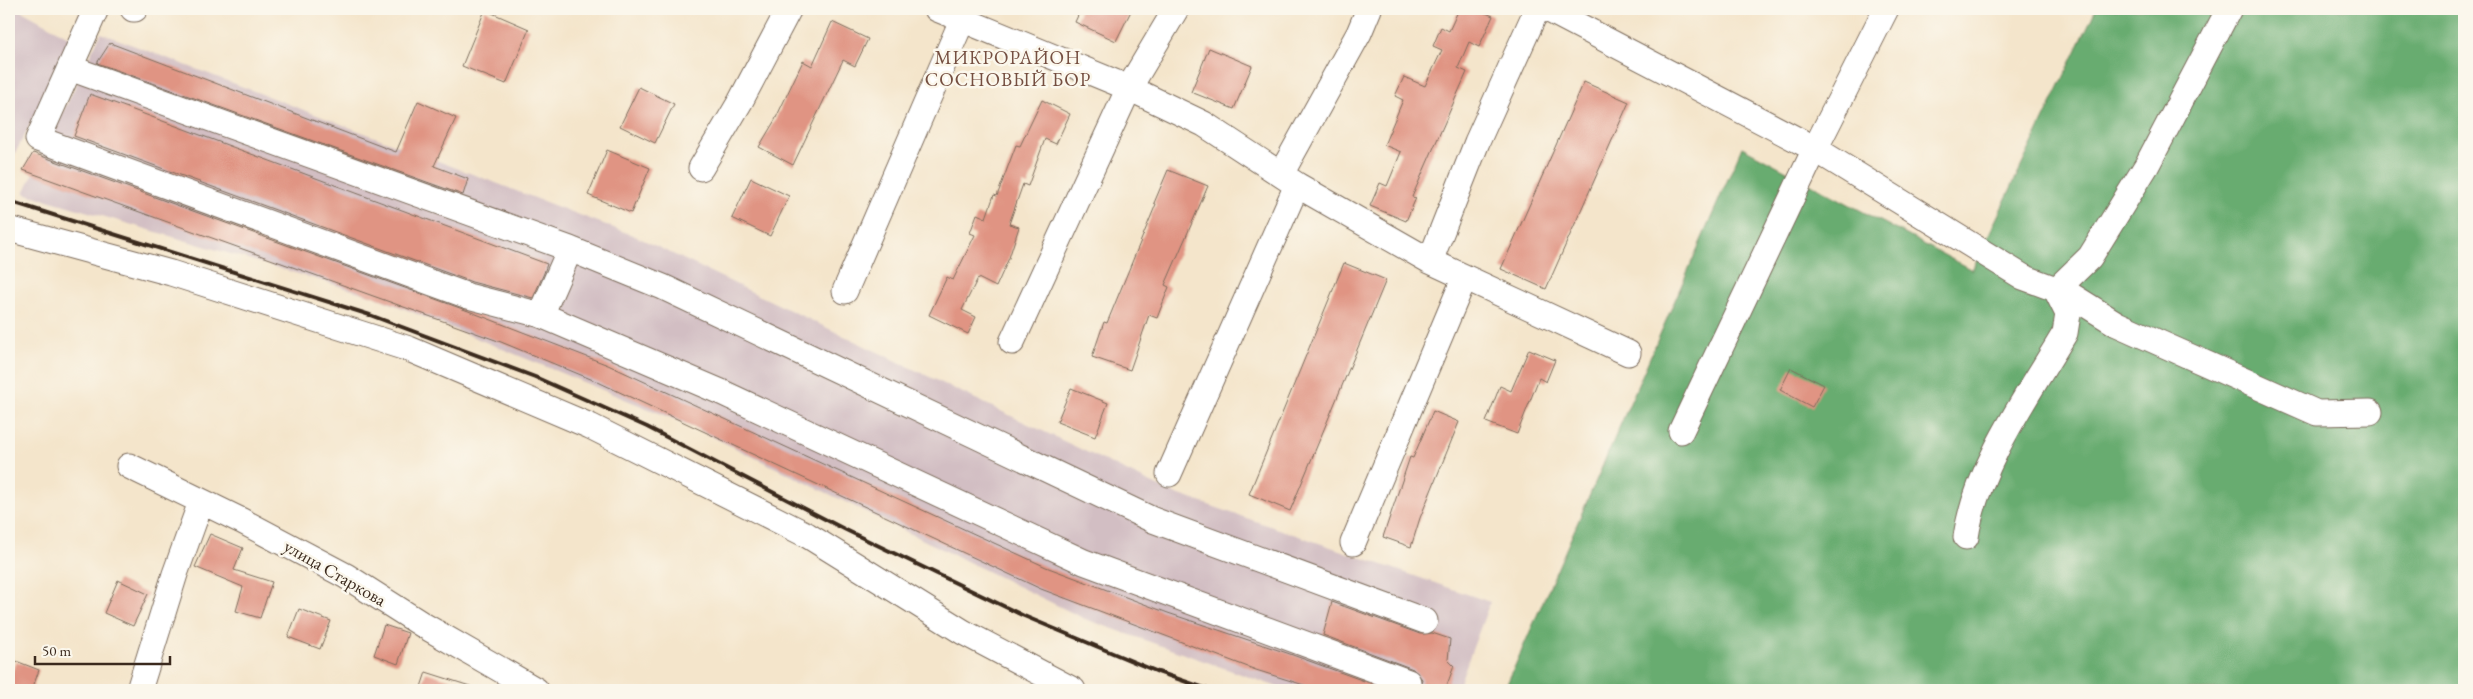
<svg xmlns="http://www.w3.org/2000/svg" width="2473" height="699" viewBox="0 0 2473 699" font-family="'EB Garamond',serif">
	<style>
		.industrial { fill: #d2bec3 }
		.forest { fill: #68ac70; stroke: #526b47 }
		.building { fill: #e09483 }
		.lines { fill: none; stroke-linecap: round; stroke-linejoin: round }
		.minor-casing { stroke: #7c6b5b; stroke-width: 27 }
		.minor { stroke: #fff; stroke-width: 25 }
		.rail { stroke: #3b2a1e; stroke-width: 4 }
		.labels { text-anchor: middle; stroke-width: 5; stroke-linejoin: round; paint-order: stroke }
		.street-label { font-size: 18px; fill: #3b2a1e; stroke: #fbf7ec }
		.neighbourhood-label { font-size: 19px; letter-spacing: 1px; fill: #754f41; stroke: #fbf7ec }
	</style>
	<rect width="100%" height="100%" fill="#fbf7ec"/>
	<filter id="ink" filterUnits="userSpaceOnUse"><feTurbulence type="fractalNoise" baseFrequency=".02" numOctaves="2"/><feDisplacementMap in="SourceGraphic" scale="10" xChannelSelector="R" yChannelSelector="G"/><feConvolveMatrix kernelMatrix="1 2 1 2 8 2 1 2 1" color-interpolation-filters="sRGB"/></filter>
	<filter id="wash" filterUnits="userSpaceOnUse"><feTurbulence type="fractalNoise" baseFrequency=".0096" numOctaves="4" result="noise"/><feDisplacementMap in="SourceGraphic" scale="20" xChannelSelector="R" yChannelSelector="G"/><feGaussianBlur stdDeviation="1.12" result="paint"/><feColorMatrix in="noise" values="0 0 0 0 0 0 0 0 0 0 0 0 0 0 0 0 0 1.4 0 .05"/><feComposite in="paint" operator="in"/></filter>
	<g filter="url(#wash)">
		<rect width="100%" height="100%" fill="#f4e5cb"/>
		<path class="industrial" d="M 9,9 L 18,9 L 74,40 L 9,165 Z
			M 101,33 L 635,236 L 1168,491 L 1490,602 L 1457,690 L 1286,690 L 1085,619 L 688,425 L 373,296 L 24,193 Z"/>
		<path class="forest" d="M 2096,9 L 2464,9 L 2464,690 L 1524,690 L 1507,684 L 1742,147 L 1972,270 Z"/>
		<g id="blocks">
			<path class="building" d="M 1081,9 L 1132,9 L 1116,41 L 1075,22 Z
				M 1459,9 L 1476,9 L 1493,16 L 1479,47 L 1469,42 L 1458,68 L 1467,72 L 1412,197 L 1416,198 L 1406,221 L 1370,206 L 1380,183 L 1387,186 L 1401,152 L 1384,145 L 1403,100 L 1395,96 L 1404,77 L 1425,86 L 1442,50 L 1433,46 L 1441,27 L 1449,31 Z
				M 485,10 L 529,29 L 506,84 L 462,66 Z
				M 832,22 L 868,39 L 855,66 L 843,60 L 793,165 L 759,147 L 775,120 L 803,61 L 812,66 Z
				M 110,43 L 396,152 L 418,101 L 456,118 L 434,166 L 468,179 L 463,195 L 97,63 Z
				M 1209,48 L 1252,66 L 1234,109 L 1191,92 Z
				M 1584,82 L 1629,102 L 1546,289 L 1501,269 Z
				M 639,87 L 674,104 L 655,143 L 620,126 Z
				M 90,94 L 547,264 L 544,273 L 533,298 L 472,282 L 74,136 Z
				M 1042,100 L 1070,114 L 1056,144 L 1045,139 L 1028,186 L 1023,184 L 1009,224 L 1019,227 L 1009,258 L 996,287 L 978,278 L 962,310 L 976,317 L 968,334 L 929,315 L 947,277 L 953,280 L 975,235 L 970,233 L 977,214 L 986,218 L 994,195 L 997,196 L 1016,145 L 1020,146 Z
				M 607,150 L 650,168 L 631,213 L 588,195 Z
				M 33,153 L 471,312 L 608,365 L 1046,567 L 1168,613 L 1287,653 L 1389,690 L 1320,690 L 1256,670 L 1041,589 L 598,382 L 501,342 L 23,170 Z
				M 1168,170 L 1208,186 L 1165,285 L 1169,287 L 1157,318 L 1149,315 L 1130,370 L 1092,357 L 1104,322 L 1107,323 L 1156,204 L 1154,203 Z
				M 751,178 L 789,196 L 770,236 L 732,218 Z
				M 1344,263 L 1386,280 L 1290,511 L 1249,494 Z
				M 1529,349 L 1555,360 L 1546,382 L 1539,378 L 1517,434 L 1486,422 L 1500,386 L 1511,391 Z
				M 1791,368 L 1824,385 L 1812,407 L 1780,390 Z
				M 1071,388 L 1108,403 L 1095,437 L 1057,422 Z
				M 1433,411 L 1459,422 L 1420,518 L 1411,547 L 1383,537 L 1410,457 L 1413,458 Z
				M 210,534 L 243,548 L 234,570 L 272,582 L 260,618 L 236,611 L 243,587 L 195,567 Z
				M 118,580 L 148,594 L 133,626 L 104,613 Z
				M 1332,602 L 1420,634 L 1432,633 L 1450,639 L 1448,660 L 1454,666 L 1445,690 L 1419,690 L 1422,679 L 1413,669 L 1323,635 Z
				M 299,609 L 331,621 L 320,649 L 288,637 Z
				M 384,625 L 408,633 L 398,664 L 374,655 Z
				M 16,661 L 39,670 L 32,690 L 9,690 L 9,681 Z
				M 426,672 L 473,687 L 473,690 L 420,690 Z"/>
		</g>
	</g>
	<g filter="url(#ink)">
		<use href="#blocks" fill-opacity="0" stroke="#7c6b5b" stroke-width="1"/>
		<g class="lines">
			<g class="minor-casing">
				<path id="minor" d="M 96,9 L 38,139 L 468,296 L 541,315 L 721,392 L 1084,562 L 1408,682
					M 133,9 L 135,9
					M 937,9 L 1129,88 L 1204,124 L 1297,185 L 1430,261 L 1628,353
					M 1547,9 L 1815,149 L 2023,277 L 2069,294 L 2117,324 L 2317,413 L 2370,412
					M 70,68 L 570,249 L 663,287 L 1153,520 L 1425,621
					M 701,168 L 740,102 L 789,9
					M 1281,174 L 1359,33 L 1369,9
					M 9,229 L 171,273 L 409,349 L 590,426 L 807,535 L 963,632 L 1073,690
					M 1430,261 L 1477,142 L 1537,9
					M 845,291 L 963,18
					M 541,315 L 570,249
					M 1012,342 L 1129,88 L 1176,9
					M 1681,431 L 1815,149 L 1886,9
					M 129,466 L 242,521 L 346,576 L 423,625 L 536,690
					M 1169,474 L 1297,185
					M 1966,537 C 1976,468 2029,393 2065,333 L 2068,314 L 2056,290 L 2090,257 L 2147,165 L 2229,9
					M 1353,543 L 1464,279
					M 139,690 L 175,574 L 201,502"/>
			</g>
			<use href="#minor" class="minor"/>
			<path class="rail" d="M 9,201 L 370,315 L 535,377 L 647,427 L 846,530 L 1024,616 L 1158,672 L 1210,690"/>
		</g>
	</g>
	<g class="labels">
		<g class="street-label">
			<text transform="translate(335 573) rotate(30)" y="6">улица Старкова</text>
		</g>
		<g class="neighbourhood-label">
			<text x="1008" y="64">МИКРОРАЙОН<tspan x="1008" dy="22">СОСНОВЫЙ БОР</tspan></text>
		</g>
	</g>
	<rect width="2473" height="699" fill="none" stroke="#fbf7ec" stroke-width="30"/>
	<path d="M35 656v8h135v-8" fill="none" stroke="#3b2a1e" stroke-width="2.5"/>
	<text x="42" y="656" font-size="15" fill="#3b2a1e" stroke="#fbf7ec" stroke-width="4" paint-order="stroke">50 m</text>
</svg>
